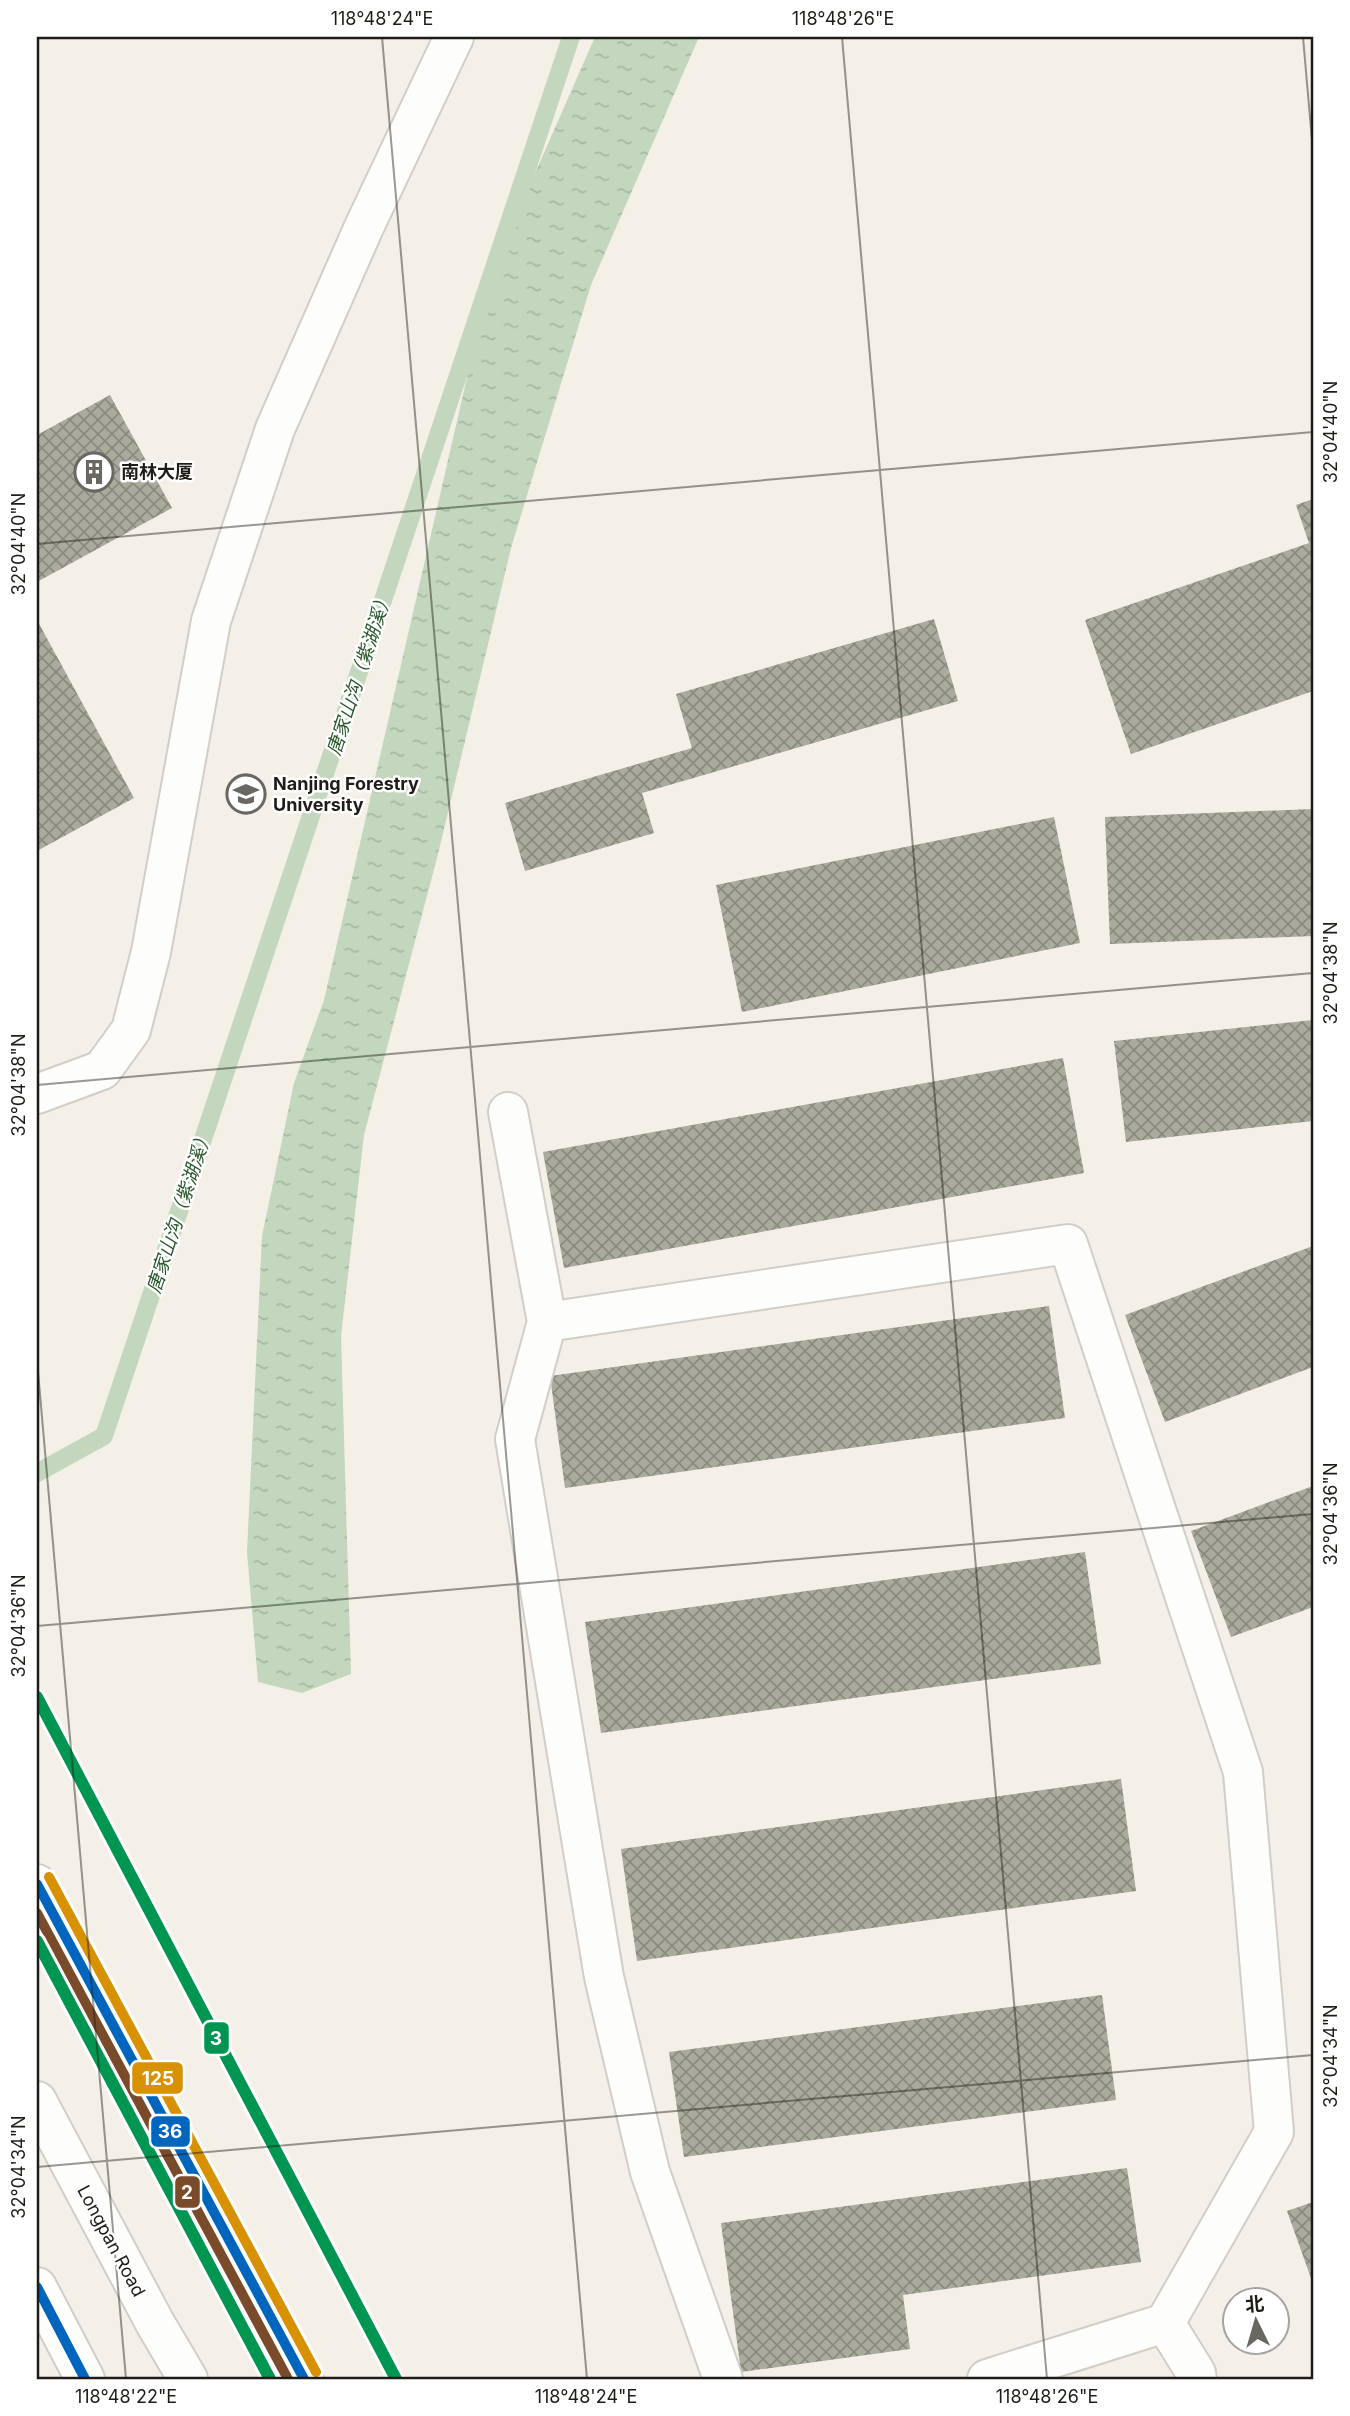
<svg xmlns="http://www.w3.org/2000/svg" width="1350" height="2416" viewBox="0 0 1350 2416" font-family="Inter,'Noto Sans SC',sans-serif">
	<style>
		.water { fill: url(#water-ripples) }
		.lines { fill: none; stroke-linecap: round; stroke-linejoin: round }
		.stream { stroke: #c2d7bd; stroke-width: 18 }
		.building { fill: url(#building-cross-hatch) }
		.minor-casing { stroke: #d1cec7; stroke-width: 42 }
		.major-casing { stroke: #d1cec7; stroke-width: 42 }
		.minor { stroke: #fdfdfb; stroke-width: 38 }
		.major { stroke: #fdfdfb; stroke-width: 38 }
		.bus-1-casing { stroke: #fff; stroke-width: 16 }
		.bus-2-casing { stroke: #fff; stroke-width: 16 }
		.bus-3-casing { stroke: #fff; stroke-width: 16 }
		.bus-1 { stroke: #0065bd; stroke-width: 10 }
		.bus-2 { stroke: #7a4b2a; stroke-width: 10 }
		.bus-3 { stroke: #d79103; stroke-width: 10 }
		.metro-1-casing { stroke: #fff; stroke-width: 18 }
		.metro-1 { stroke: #009651; stroke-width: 12 }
		.ticks { fill: none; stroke: #1f1c17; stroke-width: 2; stroke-opacity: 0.45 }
		.labels { text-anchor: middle; stroke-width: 5; stroke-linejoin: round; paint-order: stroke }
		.poi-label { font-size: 18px; font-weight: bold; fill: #1f1c17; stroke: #fff; text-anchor: start }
		.street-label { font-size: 18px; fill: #1f1c17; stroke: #fff }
		.water-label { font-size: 19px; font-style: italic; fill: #29572a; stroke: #fff }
		.line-badge { stroke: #fff; stroke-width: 2.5 }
		.badge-label { font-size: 19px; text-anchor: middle; font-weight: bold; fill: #fff }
		.neatline { fill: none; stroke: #1f1c17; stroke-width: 2.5 }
		.ticks-label { font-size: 18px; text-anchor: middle; fill: #1f1c17 }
	</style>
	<defs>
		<pattern id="water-ripples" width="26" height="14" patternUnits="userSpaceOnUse" patternTransform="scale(1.75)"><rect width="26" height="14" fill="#c2d7bd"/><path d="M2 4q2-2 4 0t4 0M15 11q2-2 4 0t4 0" fill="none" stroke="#a6b8a2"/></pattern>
		<pattern id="building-cross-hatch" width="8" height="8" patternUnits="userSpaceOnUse" patternTransform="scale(1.75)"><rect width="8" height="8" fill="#aaaa9d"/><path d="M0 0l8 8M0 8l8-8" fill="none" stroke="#8a8a7f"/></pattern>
	</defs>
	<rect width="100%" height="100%" fill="#f4f0e7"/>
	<path class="water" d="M 595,37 L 699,37 L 591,285 L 511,548 L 438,854 L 364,1135 L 341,1336 L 351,1674 L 302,1693 L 258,1682 L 247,1552 L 262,1236 L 294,1083 L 324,1000 L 491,273 Z"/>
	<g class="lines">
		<path class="stream" d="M 37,1473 L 104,1436 L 571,37"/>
	</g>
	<path class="building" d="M 110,395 L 172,508 L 37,582 L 37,435 Z
		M 1313,499 L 1313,691 L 1131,754 L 1085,620 L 1309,543 L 1296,505 Z
		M 934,619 L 958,701 L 642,793 L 654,833 L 525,871 L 505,803 L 692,748 L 676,694 Z
		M 37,620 L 134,798 L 37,851 Z
		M 1313,809 L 1313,936 L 1110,944 L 1105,817 Z
		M 1054,817 L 1080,943 L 742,1012 L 716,885 Z
		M 1313,1020 L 1313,1121 L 1126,1142 L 1114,1041 Z
		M 1063,1058 L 1084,1173 L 564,1268 L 543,1152 Z
		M 1313,1246 L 1313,1367 L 1165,1422 L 1125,1315 Z
		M 1049,1306 L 1065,1418 L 565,1488 L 550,1376 Z
		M 1313,1486 L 1313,1607 L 1231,1637 L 1191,1531 Z
		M 1085,1552 L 1101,1664 L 601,1733 L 585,1622 Z
		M 1121,1779 L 1136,1891 L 637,1961 L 621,1849 Z
		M 1102,1995 L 1116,2100 L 684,2157 L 669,2052 Z
		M 1127,2168 L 1141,2262 L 903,2295 L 910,2349 L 741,2372 L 721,2223 Z
		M 1313,2202 L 1313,2284 L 1287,2211 Z"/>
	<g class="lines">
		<g class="minor-casing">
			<path id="minor" d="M 37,1094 L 102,1070 L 131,1030 L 151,952 L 211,621 L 275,429 L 364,227 L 454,37
				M 508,1112 L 547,1322 L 515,1439 L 604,1977 L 650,2172 L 723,2379
				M 547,1322 L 1068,1244 L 1243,1772 L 1274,2132 L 1165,2323
				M 987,2379 L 1165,2323 L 1196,2373 L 1197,2379"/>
		</g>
		<g class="major-casing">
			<path id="major" d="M 37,1884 L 304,2379
				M 37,2101 L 155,2323 L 188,2379
				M 37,2287 L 85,2379"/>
		</g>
		<use href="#minor" class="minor"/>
		<use href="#major" class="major"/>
		<g class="bus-1-casing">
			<path id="bus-1" d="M 37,1884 L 304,2379
				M 37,2287 L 85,2379"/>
		</g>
		<g class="bus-2-casing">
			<path id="bus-2" d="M 37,1913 L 288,2379"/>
		</g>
		<g class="bus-3-casing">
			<path id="bus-3" d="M 49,1877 L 316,2372"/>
		</g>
		<use href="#bus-1" class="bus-1"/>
		<use href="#bus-2" class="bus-2"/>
		<use href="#bus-3" class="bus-3"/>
		<g class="metro-1-casing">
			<path id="metro-1" d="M 37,1697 L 396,2379
				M 37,1941 L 270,2379"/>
		</g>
		<use href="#metro-1" class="metro-1"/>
	</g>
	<path class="ticks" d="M 382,37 L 587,2379M 842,37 L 1047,2379M 1303,37 L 1313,152M 37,544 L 1313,432M 37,1085 L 1313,973M 37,1360 L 126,2379M 37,1626 L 1313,1514M 37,2167 L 1313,2055"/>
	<defs>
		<g id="building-ring" transform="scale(2.0125)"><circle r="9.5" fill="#fff" stroke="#6a6660" stroke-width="1.5"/><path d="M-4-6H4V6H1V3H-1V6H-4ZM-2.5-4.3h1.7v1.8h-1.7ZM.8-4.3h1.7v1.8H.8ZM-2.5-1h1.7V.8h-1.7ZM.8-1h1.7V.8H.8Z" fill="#6a6660"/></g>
		<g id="university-ring" transform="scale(2.0125)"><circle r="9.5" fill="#fff" stroke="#6a6660" stroke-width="1.5"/><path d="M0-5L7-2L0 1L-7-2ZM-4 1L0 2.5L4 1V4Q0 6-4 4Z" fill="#6a6660"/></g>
	</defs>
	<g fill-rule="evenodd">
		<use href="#building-ring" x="94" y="472"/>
		<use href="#university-ring" x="246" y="794"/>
	</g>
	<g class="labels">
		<g class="poi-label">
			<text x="121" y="478">南林大厦</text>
			<text x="273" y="790">Nanjing Forestry<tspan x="273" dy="21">University</tspan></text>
		</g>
		<g class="street-label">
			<text transform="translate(111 2241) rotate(62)" y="6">Longpan Road</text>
		</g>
		<g class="water-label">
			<text transform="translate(359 673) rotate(-72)" y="7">唐家山沟（紫湖溪）</text>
			<text transform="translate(179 1211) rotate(-72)" y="7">唐家山沟（紫湖溪）</text>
		</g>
	</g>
	<g class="line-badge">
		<rect x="203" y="2021" width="27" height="34" rx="7" fill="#009651"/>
		<rect x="131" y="2061" width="53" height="34" rx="7" fill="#d79103"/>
		<rect x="150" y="2115" width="41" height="33" rx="7" fill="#0065bd"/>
		<rect x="174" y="2175" width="27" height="34" rx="7" fill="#7a4b2a"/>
	</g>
	<g class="badge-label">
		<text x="216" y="2045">3</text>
		<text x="158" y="2085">125</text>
		<text x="170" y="2138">36</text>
		<text x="187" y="2199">2</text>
	</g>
	<rect width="1350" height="2416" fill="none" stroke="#ffffff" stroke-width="77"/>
	<g transform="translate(1256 2321) rotate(355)"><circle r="33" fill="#ffffff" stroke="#a5a4a2" stroke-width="2"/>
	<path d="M0-5L12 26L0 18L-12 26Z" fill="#6a6660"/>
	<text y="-10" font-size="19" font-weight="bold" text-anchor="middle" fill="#1f1c17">北</text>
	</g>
	<rect x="38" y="38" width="1274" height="2340" class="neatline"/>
	<g class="ticks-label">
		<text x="382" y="25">118°48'24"E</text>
		<text x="843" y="25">118°48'26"E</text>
		<text transform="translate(1331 432) rotate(-90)" y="6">32°04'40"N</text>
		<text transform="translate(19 544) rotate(-90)" y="6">32°04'40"N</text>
		<text transform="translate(1331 973) rotate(-90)" y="6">32°04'38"N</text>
		<text transform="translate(19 1085) rotate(-90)" y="6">32°04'38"N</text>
		<text transform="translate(1331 1514) rotate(-90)" y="6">32°04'36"N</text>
		<text transform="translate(19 1626) rotate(-90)" y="6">32°04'36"N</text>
		<text transform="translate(1331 2056) rotate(-90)" y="6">32°04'34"N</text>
		<text transform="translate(19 2167) rotate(-90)" y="6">32°04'34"N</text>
		<text x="126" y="2403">118°48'22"E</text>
		<text x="586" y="2403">118°48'24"E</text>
		<text x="1047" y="2403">118°48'26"E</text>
	</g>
</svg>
